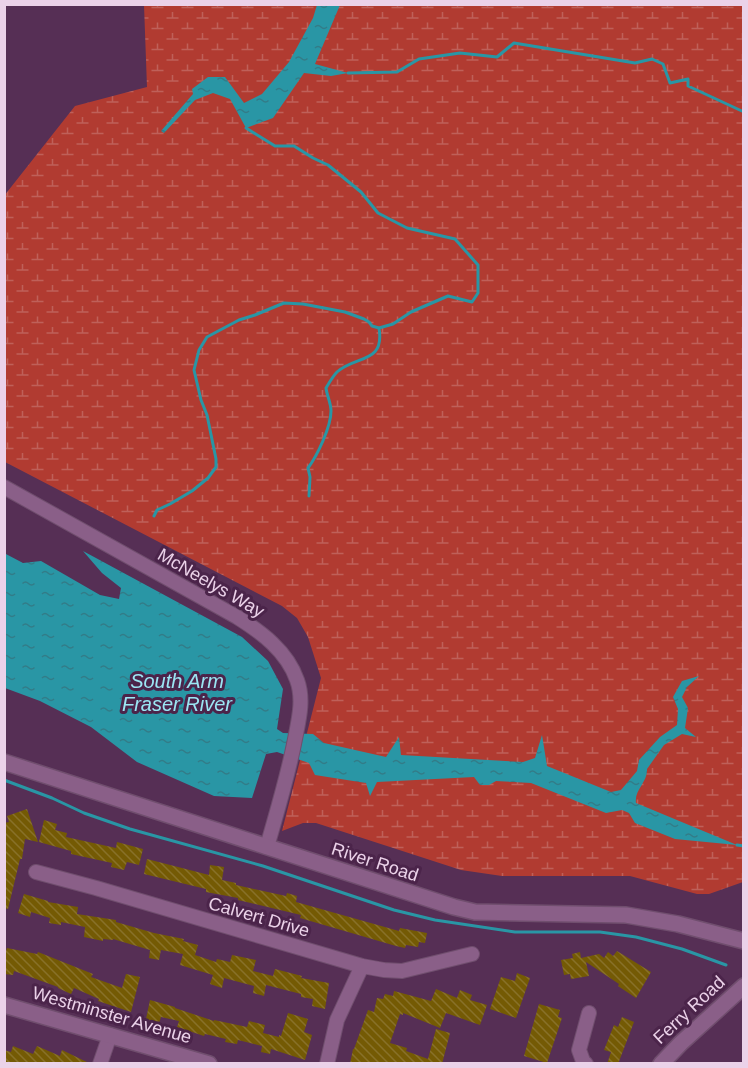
<svg xmlns="http://www.w3.org/2000/svg" width="748" height="1068" viewBox="0 0 748 1068" font-family="Helvetica,sans-serif">
	<style>
		.wetland { fill: url(#wetland-marsh) }
		.water { fill: url(#water-ripples) }
		.lines { fill: none; stroke-linecap: round; stroke-linejoin: round }
		.stream { stroke: #2996a5; stroke-width: 3 }
		.building { fill: url(#building-back-hatch) }
		.minor-casing { stroke: #704e6e; stroke-width: 16 }
		.tertiary-casing { stroke: #704e6e; stroke-width: 18 }
		.minor { stroke: #8a5f88; stroke-width: 14 }
		.tertiary { stroke: #8a5f88; stroke-width: 15 }
		.labels { text-anchor: middle; stroke-width: 6; stroke-linejoin: round; paint-order: stroke }
		.street-label { font-size: 18px; fill: #ebd2e9; stroke: #4b244a }
		.water-label { font-size: 20px; font-style: italic; fill: #9be6f3; stroke: #4b244a }
	</style>
	<defs>
		<pattern id="wetland-marsh" width="20" height="14" patternUnits="userSpaceOnUse" patternTransform="scale(1.5)"><rect width="20" height="14" fill="#b13b31"/><path d="M1 5h8M5 5V1M11 12h8M15 12V8" fill="none" stroke="#bf6059"/></pattern>
		<pattern id="water-ripples" width="26" height="14" patternUnits="userSpaceOnUse" patternTransform="scale(1.5)"><rect width="26" height="14" fill="#2996a5"/><path d="M2 4q2-2 4 0t4 0M15 11q2-2 4 0t4 0" fill="none" stroke="#327c88"/></pattern>
		<pattern id="building-back-hatch" width="6" height="6" patternUnits="userSpaceOnUse" patternTransform="scale(1.5)"><rect width="6" height="6" fill="#745a04"/><path d="M-1 5l2 2M0 0l6 6M5-1l2 2" fill="none" stroke="#887129"/></pattern>
	</defs>
	<rect width="100%" height="100%" fill="#562f55"/>
	<path class="wetland" d="M 144,5 L 743,5 L 743,882 L 709,894 L 697,894 L 630,876 L 502,876 L 461,870 L 316,823 L 303,823 L 282,831 L 321,678 L 308,637 L 297,618 L 282,606 L 5,462 L 4,196 L 75,106 L 147,87 Z"/>
	<path class="water" d="M 317,5 L 340,5 L 315,64 L 348,73 L 331,76 L 304,73 L 273,118 L 246,128 L 230,99 L 213,93 L 195,100 L 164,133 L 161,131 L 193,94 L 192,89 L 208,77 L 225,77 L 244,103 L 262,94 L 289,62 L 313,18 Z
		M 83,551 L 242,637 L 268,661 L 283,689 L 277,729 L 283,733 L 313,734 L 324,743 L 386,757 L 399,737 L 401,755 L 523,762 L 535,758 L 542,735 L 547,766 L 611,792 L 621,790 L 637,771 L 639,760 L 660,737 L 677,725 L 678,709 L 673,697 L 682,681 L 699,676 L 687,687 L 682,697 L 688,708 L 685,728 L 696,737 L 682,734 L 664,745 L 647,769 C 648,782 634,790 636,803 L 737,845 L 675,839 L 635,823 L 629,813 L 622,810 L 606,813 L 531,783 L 496,781 L 489,785 L 480,785 L 474,777 L 377,782 L 370,796 L 366,783 L 315,775 L 309,763 L 277,752 L 266,754 L 252,798 L 214,796 L 137,762 L 91,727 L 40,701 L 5,688 L 4,553 L 23,563 L 41,561 L 100,595 L 119,599 L 121,588 L 102,573 Z"/>
	<g class="lines">
		<path class="stream" d="M 348,73 L 397,72 L 419,59 L 460,53 L 497,57 L 514,43 L 635,63 L 652,59 L 663,64 L 670,83 L 688,79 L 688,86 L 744,112
			M 309,496 L 310,477 L 308,468 C 317,456 331,427 331,411 C 331,403 327,396 326,388 C 329,383 333,376 337,372 C 356,355 385,364 379,328
			M 154,516 L 157,510 L 170,504 L 192,491 L 208,478 L 216,467 L 216,459 L 207,415 L 201,400 L 194,370 L 199,350 L 207,337 L 239,320 L 255,315 L 284,303 L 303,304 L 345,312 L 364,319 L 369,322 L 372,326 L 379,328 L 393,324 L 411,312 L 448,296 L 472,302 L 478,293 L 478,265 L 455,239 L 407,228 L 378,213 L 361,192 L 328,165 L 313,158 L 294,146 L 275,146 L 246,128
			M 4,780 L 52,798 L 84,813 L 130,829 L 263,866 L 394,910 L 435,920 L 515,932 L 600,932 L 636,937 L 682,949 L 726,965
			M 737,845 L 744,846"/>
	</g>
	<path class="building" d="M 27,809 L 38,842 L 25,839 L 22,859 L 20,859 L 8,909 L 4,908 L 4,823 L 9,822 L 7,816 Z
		M 44,820 L 57,824 L 55,830 L 67,833 L 66,837 L 116,848 L 117,842 L 143,849 L 139,865 L 127,862 L 124,870 L 111,867 L 112,863 L 71,854 L 71,851 L 39,842 Z
		M 147,859 L 209,875 L 210,865 L 224,867 L 222,880 L 236,883 L 236,885 L 286,896 L 287,893 L 297,896 L 296,902 L 399,931 L 400,928 L 427,933 L 425,943 L 419,942 L 418,947 L 406,945 L 405,948 L 396,946 L 300,918 L 301,915 L 238,900 L 238,898 L 206,892 L 206,889 L 144,874 Z
		M 24,894 L 48,901 L 48,902 L 78,907 L 77,914 L 116,920 L 116,922 L 154,933 L 184,939 L 183,941 L 198,945 L 195,955 L 216,962 L 217,959 L 230,962 L 232,955 L 256,960 L 253,971 L 273,976 L 275,969 L 302,976 L 301,978 L 329,983 L 325,1009 L 312,1006 L 313,999 L 301,997 L 301,994 L 266,985 L 264,996 L 253,993 L 254,986 L 224,978 L 222,988 L 210,984 L 213,975 L 180,965 L 183,954 L 161,950 L 159,960 L 149,958 L 150,950 L 113,939 L 113,940 L 103,939 L 103,941 L 84,937 L 85,927 L 61,922 L 61,925 L 49,923 L 50,918 L 31,912 L 30,917 L 18,913 Z
		M 7,948 L 37,954 L 38,952 L 93,974 L 91,977 L 122,988 L 126,974 L 140,977 L 131,1012 L 98,1001 L 99,999 L 74,988 L 71,994 L 58,988 L 58,987 L 14,971 L 13,975 L 4,974 L 4,957 Z
		M 617,951 L 651,972 L 636,998 L 618,986 L 619,984 L 586,962 L 589,976 L 571,979 L 570,974 L 564,975 L 561,960 L 573,958 L 572,954 L 580,952 L 581,958 L 599,954 L 604,958 L 608,952 L 613,956 Z
		M 517,973 L 530,978 L 516,1018 L 490,1009 L 501,977 L 515,981 Z
		M 436,989 L 457,998 L 460,990 L 472,995 L 470,1000 L 487,1005 L 480,1025 L 446,1013 L 440,1028 L 403,1013 L 403,1015 L 400,1014 L 390,1043 L 407,1048 L 406,1051 L 428,1059 L 436,1029 L 450,1033 L 442,1064 L 350,1064 L 353,1049 L 354,1049 L 368,1010 L 374,1012 L 377,998 L 383,999 L 385,994 L 393,996 L 394,991 L 431,1001 Z
		M 150,1000 L 175,1007 L 175,1008 L 214,1021 L 214,1020 L 247,1027 L 249,1021 L 265,1025 L 263,1033 L 279,1037 L 279,1035 L 281,1036 L 288,1013 L 308,1019 L 304,1032 L 312,1035 L 305,1060 L 271,1049 L 270,1054 L 261,1052 L 262,1046 L 238,1040 L 237,1044 L 225,1042 L 226,1039 L 205,1034 L 204,1036 L 177,1027 L 179,1021 L 161,1017 L 159,1023 L 146,1019 Z
		M 539,1004 L 560,1010 L 558,1017 L 562,1018 L 547,1063 L 524,1056 Z
		M 622,1017 L 634,1022 L 618,1064 L 607,1064 L 611,1052 L 604,1050 L 614,1025 L 618,1027 Z
		M 13,1046 L 33,1054 L 37,1046 L 60,1056 L 62,1050 L 91,1064 L 4,1064 L 4,1050 L 11,1052 Z"/>
	<g class="lines">
		<g class="minor-casing">
			<path id="minor" d="M 4,487 L 237,617 C 261,632 287,651 297,680 C 304,699 299,719 295,739 C 288,776 277,811 267,847
				M 36,872 L 96,888 L 362,966 L 384,970 L 402,971 L 472,954
				M 100,1064 L 110,1035
				M 327,1064 L 337,1020 L 362,966
				M 586,1064 L 583,1061 L 579,1050 L 589,1013"/>
		</g>
		<g class="tertiary-casing">
			<path id="tertiary" d="M 4,762 L 454,907 L 475,912 L 626,915 L 678,924 L 744,941
				M 4,1005 L 209,1064
				M 661,1064 L 681,1043 L 744,986"/>
		</g>
		<use href="#minor" class="minor"/>
		<use href="#tertiary" class="tertiary"/>
	</g>
	<g class="labels">
		<g class="street-label">
			<text transform="translate(211 583) rotate(30)" y="6">McNeelys Way</text>
			<text transform="translate(375 862) rotate(18)" y="6">River Road</text>
			<text transform="translate(259 917) rotate(16)" y="6">Calvert Drive</text>
			<text transform="translate(689 1010) rotate(-43)" y="6">Ferry Road</text>
			<text transform="translate(112 1015) rotate(16)" y="6">Westminster Avenue</text>
		</g>
		<g class="water-label">
			<text x="177" y="688">South Arm<tspan x="177" dy="23">Fraser River</tspan></text>
		</g>
	</g>
	<rect width="748" height="1068" fill="none" stroke="#ebd2e9" stroke-width="12"/>
</svg>
